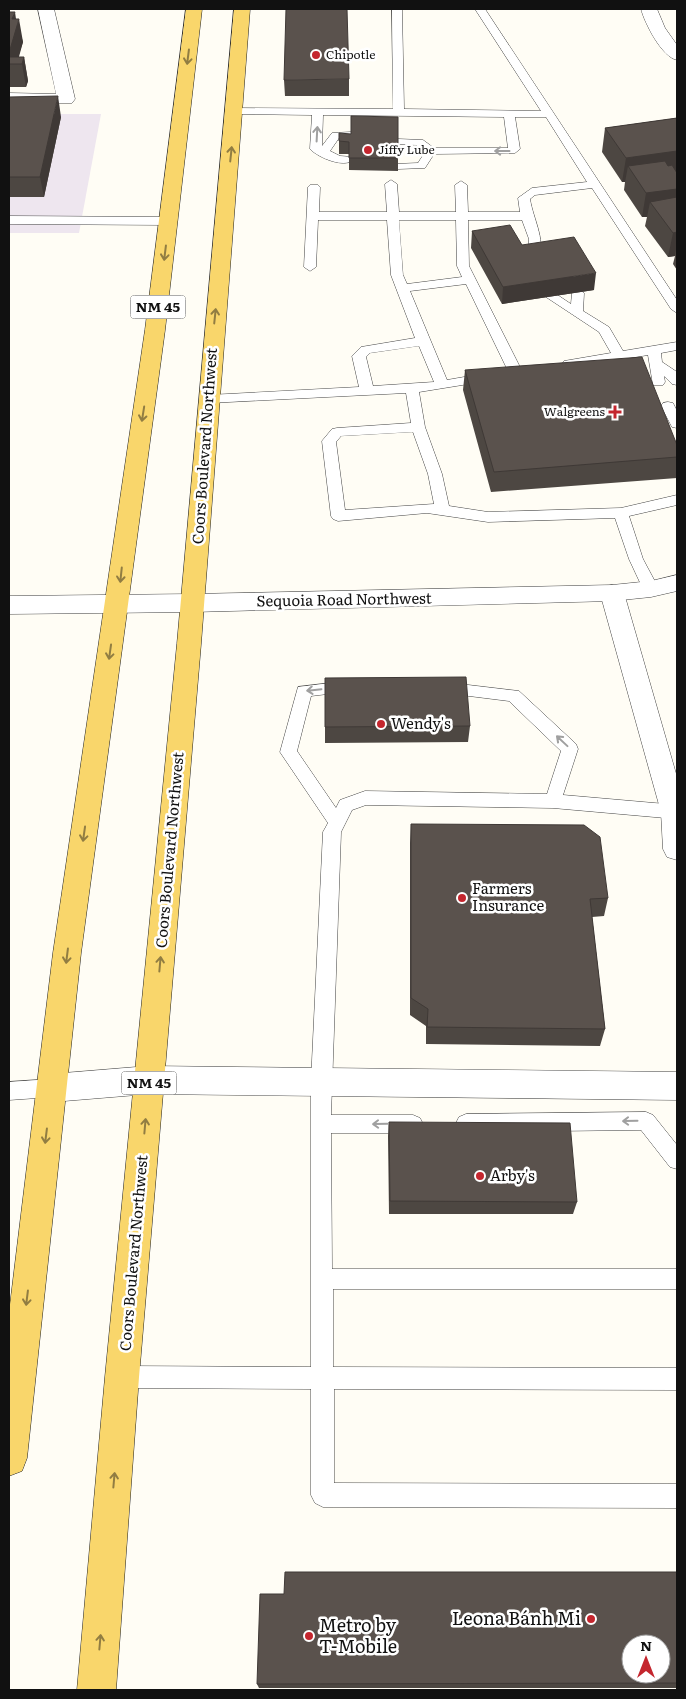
<svg xmlns="http://www.w3.org/2000/svg" width="686" height="1699" viewBox="0 0 686 1699" font-family="Literata,serif">
	<style>
		.industrial { fill: #eee6ef }
		.lines { fill: none; stroke-linecap: round; stroke-linejoin: round }
		.service-casing { stroke: #444; stroke-width: 1 }
		.minor-casing { stroke: #444; stroke-width: 1 }
		.tertiary-casing { stroke: #444; stroke-width: 1 }
		.primary-casing { stroke: #222; stroke-width: 1 }
		.service { fill: #fff; fill-rule: evenodd }
		.minor { fill: #fff; fill-rule: evenodd }
		.tertiary { fill: #fff; fill-rule: evenodd }
		.primary { fill: #f9d66b; fill-rule: evenodd }
		.wall { fill: #4d4742 }
		.shaded-wall { fill: #3f3936 }
		.building { fill: #5a524d; stroke: #3f3936; fill-rule: evenodd }
		.oneway { stroke: #917d42 }
		.oneway2 { stroke: #a0a0a0 }
		.poi-dot { fill: #c4262e; stroke: #fff; stroke-width: 2 }
		.labels { text-anchor: middle; stroke-width: 5; stroke-linejoin: round; paint-order: stroke }
		.far-poi-label { font-size: 12px; fill: #111; stroke: #fff; text-anchor: start }
		.shield { fill: #fff; stroke: #585858; stroke-width: 1 }
		.shield-label { font-size: 14px; font-weight: bold; fill: #111 }
		.street-label { font-size: 15px; fill: #111; stroke: #fff }
		.poi-label { font-size: 15px; fill: #111; stroke: #fff; text-anchor: start }
		.near-poi-label { font-size: 18px; fill: #111; stroke: #fff; text-anchor: end }
	</style>
	<rect width="100%" height="100%" fill="#fffdf5"/>
	<path class="industrial" d="M 9,114 L 101,114 L 79,233 L 9,233 Z"/>
	<g class="lines">
		<g class="service-casing">
			<path id="service" d="M 392,9 L 402,9 L 404,109 L 541,111 L 475,9 L 485,9 L 677,300 L 677,313 L 671,309 L 592,188 L 535,195 L 530,199 C 533,219 548,244 537,263 L 533,264 L 527,260 L 529,239 L 522,220 L 468,220 L 469,266 L 523,373 L 516,377 L 509,373 L 466,284 L 410,291 L 447,380 L 487,373 L 494,377 L 487,381 L 419,392 L 425,427 L 442,474 L 449,506 L 488,512 L 621,508 L 677,495 L 677,505 L 629,516 L 643,559 L 659,589 L 656,593 L 651,594 L 646,593 L 643,589 L 629,559 L 615,518 L 488,522 L 427,513 L 338,521 L 333,519 L 331,516 L 322,441 L 332,429 L 337,428 L 411,423 L 406,393 L 209,403 L 202,399 L 209,395 L 359,387 L 352,356 L 361,347 L 415,338 L 391,275 L 387,220 L 318,220 L 316,267 L 310,271 L 304,267 L 308,187 L 310,185 L 318,185 L 320,187 L 319,212 L 387,212 L 385,184 L 391,180 L 397,184 L 399,212 L 456,212 L 455,185 L 461,181 L 467,185 L 468,212 L 520,212 L 518,198 L 532,188 L 587,182 L 546,117 L 515,117 L 520,149 L 515,153 L 434,154 L 425,168 L 398,169 L 394,168 L 392,166 L 394,164 L 418,163 L 425,152 L 416,145 L 394,144 L 392,142 L 394,140 L 398,139 L 423,140 L 434,148 L 508,148 L 504,117 L 323,115 L 322,146 L 332,133 L 351,132 L 357,135 L 351,138 L 339,138 L 330,151 L 340,156 L 353,157 L 355,159 C 345,169 319,158 310,149 L 312,115 L 235,114 L 229,111 L 235,108 L 393,109 ZM 399,220 L 456,220 L 457,266 L 462,277 L 407,284 L 403,275 ZM 419,346 L 434,382 L 373,386 L 366,357 L 370,353 ZM 413,432 L 428,474 L 434,504 L 345,510 L 336,442 L 341,436 Z
				M 9,216 L 168,217 L 174,221 L 168,225 L 9,224 Z
				M 578,289 L 584,293 L 583,311 L 609,327 L 623,351 L 677,342 L 677,350 L 661,353 L 662,362 L 677,372 L 677,385 L 672,384 L 664,376 L 665,382 L 663,385 L 653,385 L 648,355 L 569,368 L 564,367 L 562,364 L 564,361 L 611,353 L 599,332 L 546,297 L 548,294 L 556,294 L 571,304 L 572,293 Z
				M 668,402 L 673,403 L 677,411 L 677,428 L 672,427 L 661,406 L 663,403 Z
				M 347,681 L 353,683 L 355,687 L 353,691 L 311,696 L 297,751 L 336,808 L 340,800 L 365,791 L 547,794 L 561,751 L 509,701 L 437,692 L 435,688 L 437,684 L 443,682 L 519,691 L 576,744 L 578,749 L 563,795 L 677,805 L 677,819 L 553,808 L 366,805 L 352,810 L 341,832 L 331,1115 L 413,1115 L 420,1118 L 423,1124 L 420,1130 L 413,1133 L 331,1133 L 332,1269 L 677,1269 L 677,1289 L 333,1289 L 333,1367 L 677,1368 L 677,1390 L 334,1389 L 334,1483 L 677,1484 L 677,1508 L 323,1507 L 315,1503 L 311,1495 L 311,1389 L 122,1388 L 114,1385 L 111,1377 L 114,1369 L 122,1366 L 311,1367 L 311,1082 L 323,832 L 328,823 L 280,752 L 298,687 Z
				M 52,1079 L 59,1082 L 62,1088 L 59,1094 L 52,1097 L 9,1100 L 9,1082 Z
				M 646,1112 L 653,1115 L 677,1145 L 677,1169 L 670,1167 L 641,1130 L 466,1132 L 459,1129 L 456,1123 L 459,1117 L 466,1114 Z"/>
		</g>
		<g class="minor-casing">
			<path id="minor" d="M 38,9 L 54,9 L 75,99 L 72,103 L 9,103 L 9,93 L 56,94 Z
				M 612,585 L 620,587 L 624,593 L 677,777 L 677,860 L 667,857 L 663,849 L 661,812 L 600,593 L 604,587 Z
				M 149,1066 L 677,1072 L 677,1100 L 149,1094 L 52,1102 L 41,1098 L 37,1088 L 41,1078 L 52,1074 Z"/>
		</g>
		<g class="tertiary-casing">
			<path id="tertiary" d="M 641,9 L 657,9 L 665,28 L 677,45 L 677,60 C 662,57 645,24 641,9 Z
				M 677,575 L 677,591 L 651,597 L 612,601 L 192,612 L 9,614 L 9,596 L 192,594 L 612,585 L 651,581 Z"/>
		</g>
		<g class="primary-casing">
			<path id="primary" d="M 186,9 L 202,9 L 165,330 L 81,953 L 27,1458 L 22,1471 L 9,1476 L 9,1313 L 53,953 L 145,330 Z
				M 234,9 L 250,9 L 201,644 L 139,1377 L 116,1690 L 77,1690 L 105,1377 L 177,644 Z"/>
		</g>
		<use href="#service" class="service"/>
		<use href="#minor" class="minor"/>
		<use href="#tertiary" class="tertiary"/>
		<use href="#primary" class="primary"/>
	</g>
	<path class="wall" d="M 9,12 L 16,19 L 23,42 L 18,57 L 24,57 L 28,81 L 26,87 L 9,87 Z
		M 349,79 L 349,96 L 285,96 L 284,80 Z
		M 9,97 L 61,117 L 44,197 L 9,197 Z
		M 677,118 L 677,270 L 673,264 L 675,256 L 668,257 L 645,226 L 647,217 L 642,217 L 624,190 L 625,182 L 622,182 L 602,152 L 605,128 Z
		M 339,133 L 398,158 L 398,171 L 349,170 L 349,154 L 339,154 Z
		M 472,231 L 522,245 L 594,290 L 502,304 L 471,248 Z
		M 465,370 L 677,445 L 677,478 L 491,492 L 463,390 Z
		M 325,678 L 470,726 L 468,742 L 325,743 Z
		M 411,824 L 608,898 L 604,916 L 592,917 L 605,1029 L 600,1046 L 426,1044 L 426,1026 L 410,1015 L 410,843 Z
		M 389,1122 L 577,1202 L 573,1214 L 389,1214 L 388,1136 Z
		M 677,1572 L 677,1688 L 259,1688 L 257,1684 L 284,1594 Z"/>
	<path class="shaded-wall" d="M 15,12 L 17,26 L 19,19 L 23,42 L 17,64 L 9,64 L 9,53 L 12,19 Z
		M 24,57 L 28,81 L 26,87 L 22,64 Z
		M 58,96 L 61,117 L 44,197 L 40,177 Z
		M 677,151 L 677,175 L 628,166 L 625,182 L 622,182 L 626,158 Z
		M 677,184 L 677,213 L 650,202 L 647,217 L 642,217 L 646,193 Z
		M 677,232 L 677,243 L 675,256 L 668,257 L 673,233 Z
		M 596,273 L 594,290 L 502,304 L 503,287 Z"/>
	<path class="building" d="M 286,9 L 347,9 L 349,79 L 284,80 Z
		M 9,12 L 15,12 L 12,19 L 19,19 L 9,53 Z
		M 9,57 L 24,57 L 22,64 L 9,64 Z
		M 58,96 L 40,177 L 9,177 L 9,97 Z
		M 351,116 L 398,117 L 398,158 L 349,158 L 349,142 L 339,141 L 339,133 L 351,134 Z
		M 677,118 L 677,151 L 626,158 L 605,128 Z
		M 665,161 L 668,166 L 672,165 L 677,173 L 677,189 L 646,193 L 628,166 Z
		M 677,197 L 677,232 L 673,233 L 650,202 Z
		M 510,225 L 522,245 L 574,237 L 596,273 L 503,287 L 472,231 Z
		M 642,357 L 677,445 L 677,457 L 494,472 L 465,370 Z
		M 466,677 L 470,726 L 325,727 L 325,678 Z
		M 411,824 L 584,825 L 600,837 L 608,898 L 590,899 L 605,1029 L 427,1027 L 428,1009 L 411,998 Z
		M 389,1122 L 570,1123 L 577,1202 L 390,1201 Z
		M 285,1572 L 677,1572 L 677,1683 L 257,1684 L 260,1594 L 284,1594 ZM 631,1644 L 661,1644 L 661,1674 L 631,1674 Z"/>
	<defs><path id="oneway-shaft" d="M-6 0H5M1.5-3L5.5 0L1.5 3" fill="none" stroke-width="1.6" stroke-linecap="round" stroke-linejoin="round" transform="scale(1.25)"/></defs>
	<g class="oneway">
		<use href="#oneway-shaft" transform="translate(188 57) rotate(97)"/>
		<use href="#oneway-shaft" transform="translate(231 154) rotate(-84)"/>
		<use href="#oneway-shaft" transform="translate(165 253) rotate(97)"/>
		<use href="#oneway-shaft" transform="translate(215 316) rotate(-84)"/>
		<use href="#oneway-shaft" transform="translate(143 414) rotate(99)"/>
		<use href="#oneway-shaft" transform="translate(121 575) rotate(96)"/>
		<use href="#oneway-shaft" transform="translate(110 652) rotate(98)"/>
		<use href="#oneway-shaft" transform="translate(84 834) rotate(98)"/>
		<use href="#oneway-shaft" transform="translate(67 956) rotate(97)"/>
		<use href="#oneway-shaft" transform="translate(160 964) rotate(-85)"/>
		<use href="#oneway-shaft" transform="translate(145 1126) rotate(-85)"/>
		<use href="#oneway-shaft" transform="translate(46 1136) rotate(97)"/>
		<use href="#oneway-shaft" transform="translate(27 1298) rotate(97)"/>
		<use href="#oneway-shaft" transform="translate(114 1480) rotate(-85)"/>
		<use href="#oneway-shaft" transform="translate(100 1642) rotate(-85)"/>
	</g>
	<g class="oneway2">
		<use href="#oneway-shaft" transform="translate(317 134) rotate(-87)"/>
		<use href="#oneway-shaft" transform="translate(502 151) rotate(-180)"/>
		<use href="#oneway-shaft" transform="translate(314 690) rotate(174)"/>
		<use href="#oneway-shaft" transform="translate(562 741) rotate(-137)"/>
		<use href="#oneway-shaft" transform="translate(630 1121) rotate(179)"/>
		<use href="#oneway-shaft" transform="translate(380 1124) rotate(179)"/>
	</g>
	<g class="poi-dot">
		<circle cx="316" cy="55" r="5"/>
		<circle cx="368" cy="150" r="5"/>
		<path d="M612.5 404.5h5v5h5v5h-5v5h-5v-5h-5v-5h5z"/>
		<circle cx="381" cy="724" r="5"/>
		<circle cx="462" cy="898" r="5"/>
		<circle cx="480" cy="1176" r="5"/>
		<circle cx="591" cy="1619" r="5"/>
		<circle cx="309" cy="1636" r="5"/>
	</g>
	<g class="labels">
		<g class="far-poi-label">
			<text x="326" y="59">Chipotle</text>
			<text x="378" y="154">Jiffy Lube</text>
			<text x="605" y="416" text-anchor="end">Walgreens</text>
		</g>
		<g class="shield">
			<rect x="130.5" y="295.5" width="55" height="23" rx="4"/>
			<rect x="121.5" y="1071.5" width="55" height="23" rx="4"/>
		</g>
		<g class="shield-label">
			<text x="158" y="312">NM 45</text>
			<text x="149" y="1088">NM 45</text>
		</g>
		<g class="street-label">
			<text transform="translate(205 446) rotate(-86)" y="5">Coors Boulevard Northwest</text>
			<text transform="translate(344 600) rotate(-1)" y="5">Sequoia Road Northwest</text>
			<text transform="translate(170 850) rotate(-85)" y="5">Coors Boulevard Northwest</text>
			<text transform="translate(134 1253) rotate(-85)" y="5">Coors Boulevard Northwest</text>
		</g>
		<g class="poi-label">
			<text x="391" y="729">Wendy's</text>
			<text x="472" y="894">Farmers<tspan x="472" dy="17">Insurance</tspan></text>
			<text x="490" y="1181">Arby's</text>
		</g>
		<g class="near-poi-label">
			<text x="581" y="1625">Leona Bánh Mi</text>
			<text x="319" y="1632" text-anchor="start">Metro by<tspan x="319" dy="21">T-Mobile</tspan></text>
		</g>
	</g>
	<rect width="686" height="1699" fill="none" stroke="#111111" stroke-width="20"/>
	<g transform="translate(646 1659)"><circle r="24" fill="#ffffff" stroke="#a0a0a0"/>
	<path d="M0-4L9 19L0 12L-9 19Z" fill="#c4262e"/>
	<text y="-8" font-size="14" font-weight="bold" text-anchor="middle" fill="#111111">N</text>
	</g>
</svg>
